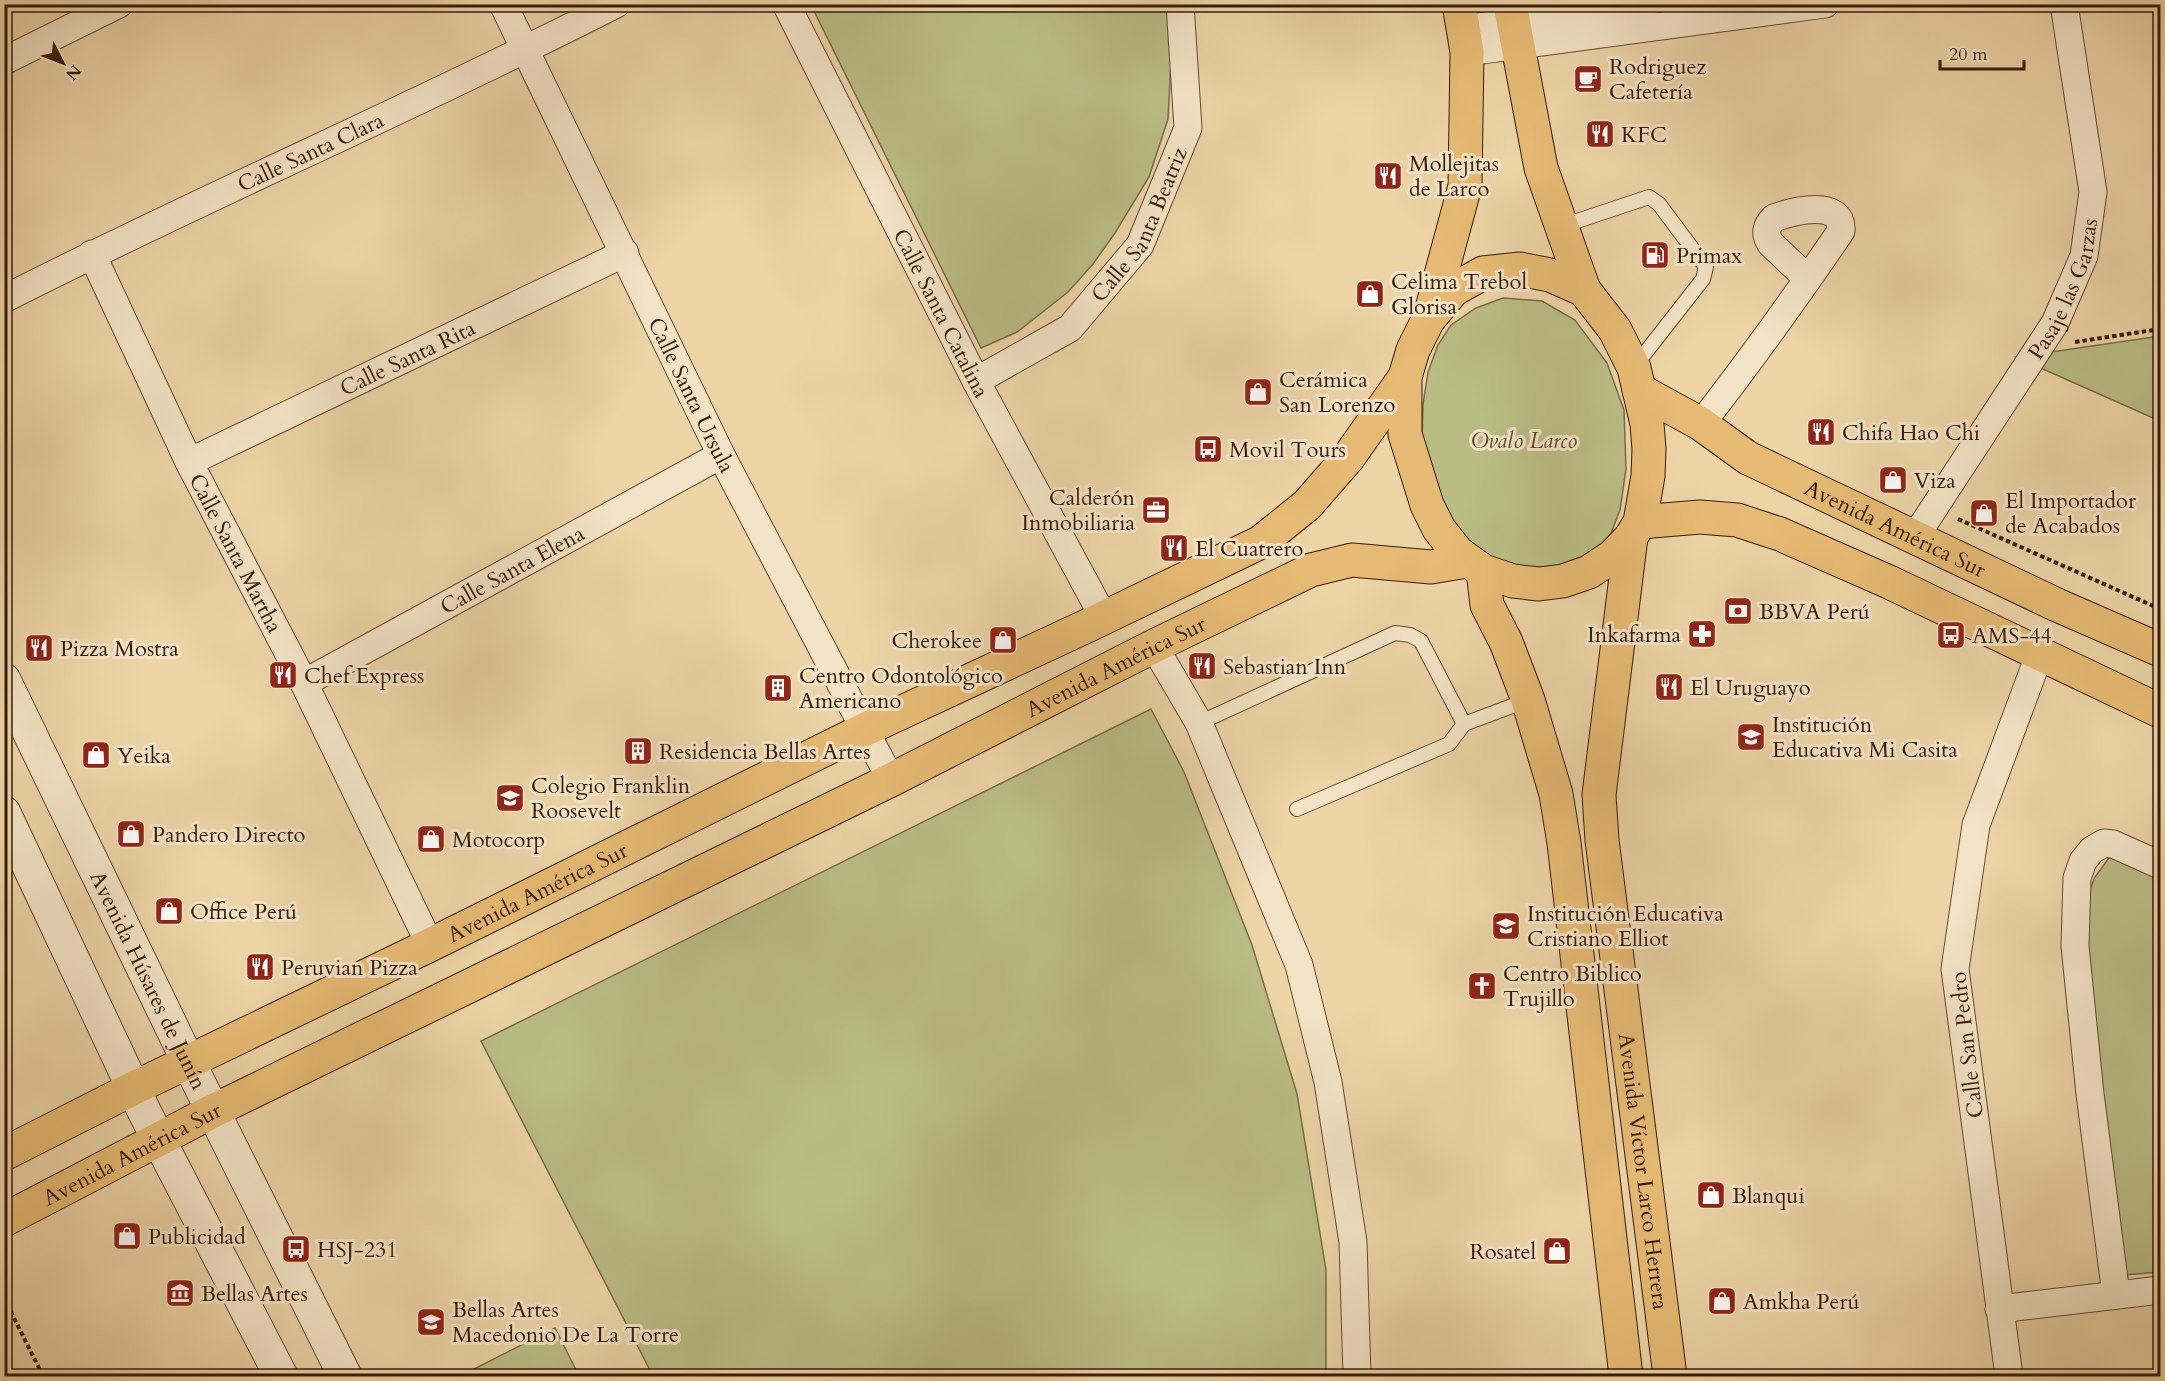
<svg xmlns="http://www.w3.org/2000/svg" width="2165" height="1381" viewBox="0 0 2165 1381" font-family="Cardo,serif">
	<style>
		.green { fill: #babc85; stroke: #796c49; stroke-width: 1.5 }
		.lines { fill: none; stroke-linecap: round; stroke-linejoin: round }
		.service-casing { stroke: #654934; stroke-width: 16 }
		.minor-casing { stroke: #654934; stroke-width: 29 }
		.tertiary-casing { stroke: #654934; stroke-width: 35 }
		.primary-casing { stroke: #381b0d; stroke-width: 35 }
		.path { stroke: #381b0d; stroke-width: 4; stroke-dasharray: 4.5 3; stroke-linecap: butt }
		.service { stroke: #f3e3c6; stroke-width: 14 }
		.minor { stroke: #f3e3c6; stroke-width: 27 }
		.tertiary { stroke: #f3e3c6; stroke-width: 33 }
		.primary { stroke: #e6ba74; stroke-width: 33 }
		.labels { text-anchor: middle; stroke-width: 6; stroke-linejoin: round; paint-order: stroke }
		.poi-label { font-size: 22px; fill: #381b0d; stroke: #f3e3c6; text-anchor: start }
		.street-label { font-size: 22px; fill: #381b0d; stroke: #f3e3c6 }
		.park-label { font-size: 22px; font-style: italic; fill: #5f4b31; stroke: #f3e3c6 }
	</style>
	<rect width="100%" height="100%" fill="#ecd4a7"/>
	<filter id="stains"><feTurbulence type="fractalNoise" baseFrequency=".00333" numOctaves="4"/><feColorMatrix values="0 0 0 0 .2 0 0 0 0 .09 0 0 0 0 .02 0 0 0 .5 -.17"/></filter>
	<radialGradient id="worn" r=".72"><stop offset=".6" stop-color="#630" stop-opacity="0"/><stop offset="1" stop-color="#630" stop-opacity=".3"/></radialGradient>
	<path class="green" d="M 811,5 L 1174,5 L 1168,119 L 1149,177 L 1115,233 L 1093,264 L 1068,292 L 1017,332 L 981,348 Z
		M 1503,298 L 1542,301 L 1575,320 L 1607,363 L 1624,410 L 1626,469 L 1620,510 L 1606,546 L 1580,570 L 1502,581 L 1441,517 L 1422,440 L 1423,404 L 1428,372 L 1438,345 L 1451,325 L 1476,308 Z
		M 2160,336 L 2160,421 L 2016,357 Z
		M 1151,709 L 1184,772 L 1252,945 L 1297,1094 L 1326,1270 L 1326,1376 L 653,1376 L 481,1041 Z
		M 2114,851 L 2160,871 L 2160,1272 L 2124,1275 L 2082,909 L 2095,877 Z
		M 555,1328 L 579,1376 L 473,1376 L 470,1371 Z"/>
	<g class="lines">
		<g class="service-casing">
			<path id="service" d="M 1562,226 L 1649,197 L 1659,204 L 1706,267 L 1703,279 L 1635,366
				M 1199,723 L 1395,633 L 1410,635 L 1421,641 L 1464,724 L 1449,744 L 1297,809
				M 1464,724 L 1528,700"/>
		</g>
		<g class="minor-casing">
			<g id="minor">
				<path id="s1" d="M 503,4 L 721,455 L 891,780"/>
				<path id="s2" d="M 786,4 L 976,381 L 1104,618"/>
				<path d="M 1463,29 L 1647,4"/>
				<path d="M 1467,52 L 1825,4"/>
				<path d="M 4,61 L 119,4"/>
				<path id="s3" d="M 92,254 L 189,462 L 304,683 L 430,945"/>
				<path id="s4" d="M 4,299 C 206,196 415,107 616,4"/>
				<path id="s5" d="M 976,381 L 1070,328 L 1140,245 L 1188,128 L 1180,4"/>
				<path d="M 1701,424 C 1750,361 1796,297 1841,231 C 1843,198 1793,211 1774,218 C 1766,226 1764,234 1771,244 L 1808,279"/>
				<path id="s6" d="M 189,462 L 625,253"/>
				<path id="s7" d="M 1915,537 L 2055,323 L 2084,256 L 2093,192 L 2064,4"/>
				<path d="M 1154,646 L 1199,723 L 1299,965 L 1328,1082 L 1353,1242 L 1357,1376"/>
				<path id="s8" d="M 304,683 L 721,455"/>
				<path d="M 2116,1295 L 2090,1094 L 2075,946 L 2077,878 L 2083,861 L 2092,850 L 2104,843 L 2113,844 L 2160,865"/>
				<path d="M 1999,1309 L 2160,1290"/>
				<path d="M 2009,1376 L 1955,969 L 1976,825 L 2040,653"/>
			</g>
		</g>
		<g class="tertiary-casing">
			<g id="tertiary">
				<path id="s9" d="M 4,680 L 188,1061 L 345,1376"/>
				<path d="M 4,813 L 145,1113 L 281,1376"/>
			</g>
		</g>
		<g class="primary-casing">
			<g id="primary">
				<path d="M 1510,4 L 1541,168 L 1584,290"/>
				<path d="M 1520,269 L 1550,275 L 1584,290 L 1615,330 L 1634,368 L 1647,424 L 1649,449 L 1648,476 L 1640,522 L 1631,537 L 1613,556 L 1589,572 L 1563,581 L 1539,584 L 1513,581 L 1483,571 L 1458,553 L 1439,529 L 1427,505 L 1405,434 L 1405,377 L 1413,350 L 1428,320 L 1453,290 L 1483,273 Z"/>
				<path d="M 1431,312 L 1465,186 L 1467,52 L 1459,4"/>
				<path id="s10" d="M 1639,390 L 1701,424 L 1748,458 L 2057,605 L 2160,650"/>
				<path d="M 1640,522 L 1700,517 L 1737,520 L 1780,534 L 1889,582 L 2160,711"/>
				<path id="s11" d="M 1631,537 L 1599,795 L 1602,840 L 1670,1376"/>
				<path d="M 1483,571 L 1487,605 L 1506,642 L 1528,700 L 1556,794 L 1564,843 L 1626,1376"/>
				<path id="s12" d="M 4,1154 L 134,1088 L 430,945 L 866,729 L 1089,625 L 1261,542 L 1307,505 L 1348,458 L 1405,377"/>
				<path id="s13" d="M 4,1220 L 213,1111 L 891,780 L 1154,646 L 1311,570 L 1352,560 L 1431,567 L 1467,561"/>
			</g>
		</g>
		<path class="path" d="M 2075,342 L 2160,329
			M 1958,519 L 2160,609
			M 4,1298 L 43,1376"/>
		<use href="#service" class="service"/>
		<use href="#minor" class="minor"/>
		<use href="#tertiary" class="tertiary"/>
		<use href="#primary" class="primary"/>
	</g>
	<defs>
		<g id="cafe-square" transform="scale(1.5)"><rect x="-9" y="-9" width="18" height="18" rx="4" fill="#8f2418" stroke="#f3e3c6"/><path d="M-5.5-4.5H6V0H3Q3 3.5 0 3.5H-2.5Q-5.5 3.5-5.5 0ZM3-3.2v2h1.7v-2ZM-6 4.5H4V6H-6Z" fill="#fff"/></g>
		<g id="restaurant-square" transform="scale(1.5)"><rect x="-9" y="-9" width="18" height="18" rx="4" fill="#8f2418" stroke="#f3e3c6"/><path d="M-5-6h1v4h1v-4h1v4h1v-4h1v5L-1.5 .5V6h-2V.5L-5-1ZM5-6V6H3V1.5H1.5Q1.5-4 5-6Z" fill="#fff"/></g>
		<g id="fuel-square" transform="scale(1.5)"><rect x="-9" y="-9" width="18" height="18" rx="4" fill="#8f2418" stroke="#f3e3c6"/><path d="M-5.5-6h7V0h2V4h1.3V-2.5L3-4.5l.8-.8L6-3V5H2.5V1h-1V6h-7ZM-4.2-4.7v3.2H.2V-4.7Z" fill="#fff"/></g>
		<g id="shop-square" transform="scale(1.5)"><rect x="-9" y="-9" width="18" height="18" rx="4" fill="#8f2418" stroke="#f3e3c6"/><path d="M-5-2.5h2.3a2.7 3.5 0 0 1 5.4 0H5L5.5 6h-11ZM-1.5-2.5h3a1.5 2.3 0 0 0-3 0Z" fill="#fff"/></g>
		<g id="bus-square" transform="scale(1.5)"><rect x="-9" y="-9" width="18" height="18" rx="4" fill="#8f2418" stroke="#f3e3c6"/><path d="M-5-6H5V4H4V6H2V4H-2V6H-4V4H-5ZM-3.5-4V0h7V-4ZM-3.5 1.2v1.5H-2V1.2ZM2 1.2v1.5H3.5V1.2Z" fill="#fff"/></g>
		<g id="office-square" transform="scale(1.5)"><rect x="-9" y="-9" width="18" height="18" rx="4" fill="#8f2418" stroke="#f3e3c6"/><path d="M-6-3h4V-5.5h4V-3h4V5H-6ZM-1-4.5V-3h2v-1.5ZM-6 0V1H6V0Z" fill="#fff"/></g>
		<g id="bank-square" transform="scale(1.5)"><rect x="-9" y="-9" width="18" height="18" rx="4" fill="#8f2418" stroke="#f3e3c6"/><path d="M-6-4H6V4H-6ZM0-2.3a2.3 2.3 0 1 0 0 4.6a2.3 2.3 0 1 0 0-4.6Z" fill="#fff"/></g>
		<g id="pharmacy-square" transform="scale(1.5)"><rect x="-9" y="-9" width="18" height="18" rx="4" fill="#8f2418" stroke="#f3e3c6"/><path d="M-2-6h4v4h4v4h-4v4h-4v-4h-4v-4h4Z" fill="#fff"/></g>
		<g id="building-square" transform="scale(1.5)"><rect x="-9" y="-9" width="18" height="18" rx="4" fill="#8f2418" stroke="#f3e3c6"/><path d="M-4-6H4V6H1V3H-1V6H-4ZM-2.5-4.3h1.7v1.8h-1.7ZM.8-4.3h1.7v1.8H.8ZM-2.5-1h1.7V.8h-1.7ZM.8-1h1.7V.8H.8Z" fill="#fff"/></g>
		<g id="school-square" transform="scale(1.5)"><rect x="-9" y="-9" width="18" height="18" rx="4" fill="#8f2418" stroke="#f3e3c6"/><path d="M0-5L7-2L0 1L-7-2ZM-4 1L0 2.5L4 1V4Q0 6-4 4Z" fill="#fff"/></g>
		<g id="church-square" transform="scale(1.5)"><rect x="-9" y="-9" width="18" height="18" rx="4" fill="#8f2418" stroke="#f3e3c6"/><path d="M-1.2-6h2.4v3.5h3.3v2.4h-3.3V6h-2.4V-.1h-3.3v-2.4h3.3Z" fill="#fff"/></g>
		<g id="museum-square" transform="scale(1.5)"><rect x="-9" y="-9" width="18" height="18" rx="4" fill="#8f2418" stroke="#f3e3c6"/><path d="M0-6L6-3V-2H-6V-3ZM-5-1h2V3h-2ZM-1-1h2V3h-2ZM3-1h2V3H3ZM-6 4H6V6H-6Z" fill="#fff"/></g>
	</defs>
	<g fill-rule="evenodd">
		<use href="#cafe-square" x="1588" y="79"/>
		<use href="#restaurant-square" x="1600" y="134"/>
		<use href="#restaurant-square" x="1388" y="176"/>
		<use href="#fuel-square" x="1655" y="255"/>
		<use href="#shop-square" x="1370" y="294"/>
		<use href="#shop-square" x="1258" y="392"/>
		<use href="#restaurant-square" x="1821" y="432"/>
		<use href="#bus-square" x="1208" y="449"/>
		<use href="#shop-square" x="1893" y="480"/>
		<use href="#office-square" x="1156" y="510"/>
		<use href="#shop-square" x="1984" y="513"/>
		<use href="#restaurant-square" x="1174" y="548"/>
		<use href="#bank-square" x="1738" y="611"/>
		<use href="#pharmacy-square" x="1702" y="634"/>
		<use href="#bus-square" x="1951" y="635"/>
		<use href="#shop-square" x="1003" y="640"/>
		<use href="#restaurant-square" x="39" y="648"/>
		<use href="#restaurant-square" x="1202" y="666"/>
		<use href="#restaurant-square" x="283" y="675"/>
		<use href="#restaurant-square" x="1669" y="687"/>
		<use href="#building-square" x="778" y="688"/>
		<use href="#school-square" x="1751" y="737"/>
		<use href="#building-square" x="638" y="751"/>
		<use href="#shop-square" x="96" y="755"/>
		<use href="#school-square" x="510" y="798"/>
		<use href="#shop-square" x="131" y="834"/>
		<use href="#shop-square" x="431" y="839"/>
		<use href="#shop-square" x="169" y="911"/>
		<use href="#school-square" x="1506" y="926"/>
		<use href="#restaurant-square" x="260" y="967"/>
		<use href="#church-square" x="1482" y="986"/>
		<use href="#shop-square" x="1711" y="1195"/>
		<use href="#shop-square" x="127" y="1236"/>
		<use href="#bus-square" x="296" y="1249"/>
		<use href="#shop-square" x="1557" y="1251"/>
		<use href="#museum-square" x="180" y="1293"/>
		<use href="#shop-square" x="1722" y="1301"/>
		<use href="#school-square" x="431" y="1322"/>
	</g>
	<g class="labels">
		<g class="poi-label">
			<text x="1609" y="74">Rodriguez<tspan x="1609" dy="25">Cafetería</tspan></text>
			<text x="1621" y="142">KFC</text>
			<text x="1409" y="171">Mollejitas<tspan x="1409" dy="25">de Larco</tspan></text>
			<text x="1676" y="263">Primax</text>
			<text x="1391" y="289">Celima Trebol<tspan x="1391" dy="25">Glorisa</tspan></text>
			<text x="1279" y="387">Cerámica<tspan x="1279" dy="25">San Lorenzo</tspan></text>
			<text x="1842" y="440">Chifa Hao Chi</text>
			<text x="1229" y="457">Movil Tours</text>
			<text x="1914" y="488">Viza</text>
			<text x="1135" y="505" text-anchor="end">Calderón<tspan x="1135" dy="25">Inmobiliaria</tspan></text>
			<text x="2005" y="508">El Importador<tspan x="2005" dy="25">de Acabados</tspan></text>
			<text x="1195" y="556">El Cuatrero</text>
			<text x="1759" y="619">BBVA Perú</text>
			<text x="1681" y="642" text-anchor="end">Inkafarma</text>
			<text x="1972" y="643">AMS-44</text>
			<text x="982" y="648" text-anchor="end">Cherokee</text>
			<text x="60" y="656">Pizza Mostra</text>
			<text x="1223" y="674">Sebastian Inn</text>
			<text x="304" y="683">Chef Express</text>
			<text x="799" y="683">Centro Odontológico<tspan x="799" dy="25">Americano</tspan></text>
			<text x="1690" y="695">El Uruguayo</text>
			<text x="1772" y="732">Institución<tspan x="1772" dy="25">Educativa Mi Casita</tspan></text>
			<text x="659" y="759">Residencia Bellas Artes</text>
			<text x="117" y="763">Yeika</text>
			<text x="531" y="793">Colegio Franklin<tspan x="531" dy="25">Roosevelt</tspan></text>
			<text x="152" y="842">Pandero Directo</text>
			<text x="452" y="847">Motocorp</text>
			<text x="190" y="919">Office Perú</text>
			<text x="1527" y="921">Institución Educativa<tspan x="1527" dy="25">Cristiano Elliot</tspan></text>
			<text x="281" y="975">Peruvian Pizza</text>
			<text x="1503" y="981">Centro Biblico<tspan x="1503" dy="25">Trujillo</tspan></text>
			<text x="1732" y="1203">Blanqui</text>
			<text x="148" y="1244">Publicidad</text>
			<text x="317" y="1257">HSJ-231</text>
			<text x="1536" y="1259" text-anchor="end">Rosatel</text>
			<text x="201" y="1301">Bellas Artes</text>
			<text x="1743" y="1309">Amkha Perú</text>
			<text x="452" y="1317">Bellas Artes<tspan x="452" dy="25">Macedonio De La Torre</tspan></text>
		</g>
		<g class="street-label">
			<text dy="8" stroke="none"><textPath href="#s4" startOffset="340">Calle Santa Clara</textPath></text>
			<text dy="8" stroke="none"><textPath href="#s5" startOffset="234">Calle Santa Beatriz</textPath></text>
			<text dy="8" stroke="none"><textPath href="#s7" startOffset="291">Pasaje las Garzas</textPath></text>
			<text dy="8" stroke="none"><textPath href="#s2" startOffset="346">Calle Santa Catalina</textPath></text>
			<text dy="8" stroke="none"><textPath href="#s6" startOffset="242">Calle Santa Rita</textPath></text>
			<text dy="8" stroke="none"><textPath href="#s1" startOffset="434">Calle Santa Ursula</textPath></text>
			<text dy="8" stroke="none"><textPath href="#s10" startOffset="292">Avenida América Sur</textPath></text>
			<text dy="8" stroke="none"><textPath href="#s3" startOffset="332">Calle Santa Martha</textPath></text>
			<text dy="8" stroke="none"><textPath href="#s8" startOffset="237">Calle Santa Elena</textPath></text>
			<text dy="8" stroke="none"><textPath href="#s13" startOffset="1242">Avenida América Sur</textPath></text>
			<text dy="8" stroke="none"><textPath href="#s12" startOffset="594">Avenida América Sur</textPath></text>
			<text dy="8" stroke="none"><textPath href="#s9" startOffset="333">Avenida Húsares de Junín</textPath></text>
			<text transform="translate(1966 1045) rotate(-97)" y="8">Calle San Pedro</text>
			<text dy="8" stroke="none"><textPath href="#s13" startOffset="144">Avenida América Sur</textPath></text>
			<text dy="8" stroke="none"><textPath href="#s11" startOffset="639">Avenida Víctor Larco Herrera</textPath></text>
		</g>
		<g class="park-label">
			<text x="1524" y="448">Ovalo Larco</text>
		</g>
	</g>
	<rect width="2165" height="1381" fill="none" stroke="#ecd4a7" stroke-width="24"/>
	<rect x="6" y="6" width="2153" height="1369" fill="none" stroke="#381b0d" stroke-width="3"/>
	<rect x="12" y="12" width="2141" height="1357" fill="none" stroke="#381b0d" stroke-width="1.5"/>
	<g transform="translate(63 63) rotate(132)" stroke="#f3e3c6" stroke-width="4.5" paint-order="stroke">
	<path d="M0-4.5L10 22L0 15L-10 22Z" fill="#381b0d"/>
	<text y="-9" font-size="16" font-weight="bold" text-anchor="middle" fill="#381b0d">N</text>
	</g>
	<path d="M1940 60v9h84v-9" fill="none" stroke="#381b0d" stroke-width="3"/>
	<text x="1949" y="60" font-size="18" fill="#381b0d" stroke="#f3e3c6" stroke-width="4.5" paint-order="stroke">20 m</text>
	<rect width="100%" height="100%" filter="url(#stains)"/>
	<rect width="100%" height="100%" fill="url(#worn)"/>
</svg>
